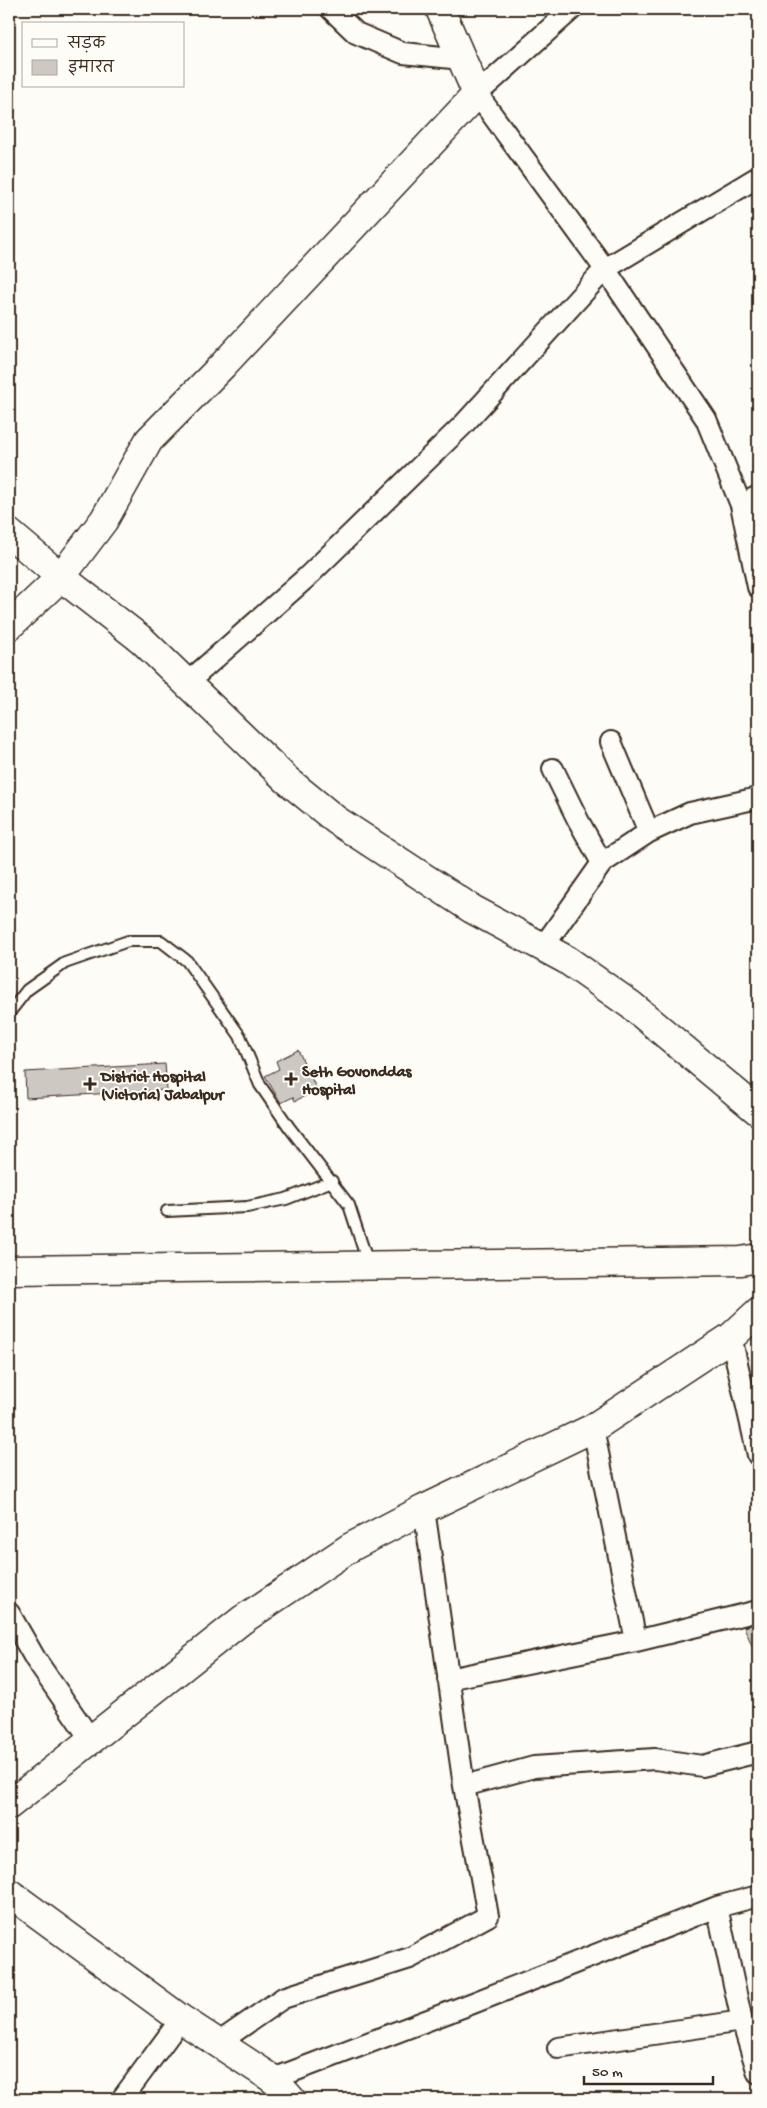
<svg xmlns="http://www.w3.org/2000/svg" width="767" height="2108" viewBox="0 0 767 2108" font-family="'Gochi Hand','Playpen Sans Deva',sans-serif">
	<style>
		.building { fill: #cdc8c2; stroke: #3b2a1e }
		.lines { fill: none; stroke-linecap: round; stroke-linejoin: round }
		.lane-casing { stroke: #3b2a1e; stroke-width: 14 }
		.street-casing { stroke: #3b2a1e; stroke-width: 24 }
		.secondary-casing { stroke: #3b2a1e; stroke-width: 31 }
		.primary-casing { stroke: #3b2a1e; stroke-width: 31 }
		.lane { stroke: #fdfcf7; stroke-width: 10 }
		.street { stroke: #fdfcf7; stroke-width: 20 }
		.secondary { stroke: #fdfcf7; stroke-width: 28 }
		.primary { stroke: #fdfcf7; stroke-width: 28 }
		.poi-dot { fill: #3b2a1e; stroke: #fdfcf7; stroke-width: 2 }
		.labels { text-anchor: middle; stroke-width: 4; stroke-linejoin: round; paint-order: stroke }
		.poi-label { font-size: 16px; font-weight: bold; fill: #3b2a1e; stroke: #fdfcf7; text-anchor: start }
	</style>
	<rect width="100%" height="100%" fill="#fdfcf7"/>
	<filter id="ink" filterUnits="userSpaceOnUse"><feTurbulence type="fractalNoise" baseFrequency=".02" numOctaves="2"/><feDisplacementMap in="SourceGraphic" scale="10" xChannelSelector="R" yChannelSelector="G"/><feConvolveMatrix kernelMatrix="1 2 1 2 8 2 1 2 1" color-interpolation-filters="sRGB"/></filter>
	<g filter="url(#ink)">
		<path class="building" d="M 298,1050 L 317,1090 L 295,1101 L 293,1097 L 281,1103 L 265,1076 L 279,1069 L 276,1061 Z
			M 165,1064 L 167,1090 L 26,1098 L 25,1072 Z
			M 758,1623 L 758,1659 L 744,1627 Z"/>
		<g class="lines">
			<g class="lane-casing">
				<path id="lane" d="M 9,1013 L 27,990 L 65,963 L 128,941 L 161,941 L 187,961 L 240,1036 L 260,1085 L 289,1127 L 349,1205 L 368,1263
					M 167,1211 L 247,1207 L 286,1199 L 332,1181"/>
			</g>
			<g class="street-casing">
				<path id="street" d="M 331,9 L 356,33 L 403,53 L 462,59
					M 572,9 L 477,94 L 605,269 L 706,419 L 741,505 L 758,587
					M 741,505 L 758,496
					M 187,683 L 306,578 L 464,424 L 605,269 L 758,177
					M 611,742 L 649,832
					M 553,769 L 578,820 L 602,863
					M 543,947 L 602,863 L 649,832 L 690,813 L 758,798
					M 731,1337 L 758,1455
					M 593,1428 L 636,1641
					M 424,1509 L 464,1786 L 534,1767 L 655,1759 L 702,1766 L 758,1752
					M 9,1613 L 36,1660 L 91,1740
					M 448,1679 L 636,1641 L 758,1611
					M 717,1907 L 742,2021 L 758,2073
					M 218,2043 L 283,1998 L 410,1958 L 488,1916 L 464,1786
					M 558,2048 L 742,2021
					M 273,2079 L 473,2003 L 717,1907 L 758,1896
					M 122,2099 L 181,2019"/>
			</g>
			<g class="secondary-casing">
				<path id="secondary" d="M 9,533 L 61,577 L 142,640 L 287,780 L 336,820 L 472,909 L 567,960 L 631,1005 L 758,1111
					M 9,626 L 61,577 L 104,520 L 149,440 L 223,365 L 477,94 L 440,9
					M 9,1893 L 181,2019 L 273,2079 L 291,2099"/>
			</g>
			<g class="primary-casing">
				<path id="primary" d="M 9,1270 L 741,1261 L 758,1258
					M 9,1805 L 242,1620 L 351,1547 L 424,1509 L 593,1428 L 731,1337 L 758,1312"/>
			</g>
			<use href="#lane" class="lane"/>
			<use href="#street" class="street"/>
			<use href="#secondary" class="secondary"/>
			<use href="#primary" class="primary"/>
		</g>
	</g>
	<g class="poi-dot">
		<path d="M288.5 1071.5h5v5h5v5h-5v5h-5v-5h-5v-5h5z"/>
		<path d="M87.5 1076.5h5v5h5v5h-5v5h-5v-5h-5v-5h5z"/>
	</g>
	<g class="labels">
		<g class="poi-label">
			<text x="302" y="1076">Seth Govonddas<tspan x="302" dy="18">Hospital</tspan></text>
			<text x="101" y="1081">District Hospital<tspan x="101" dy="18">(Victoria) Jabalpur</tspan></text>
		</g>
	</g>
	<rect width="767" height="2108" fill="none" stroke="#fdfcf7" stroke-width="30"/>
	<rect x="15" y="15" width="737" height="2078" fill="none" stroke="#3b2a1e" stroke-width="2" filter="url(#ink)"/>
	<rect x="22" y="22" width="162" height="65" fill="#fdfcf7" stroke="#afa8a0"/>
	<rect x="32" y="39" width="25" height="8" fill="#fdfcf7" stroke="#afa8a0"/>
	<text x="68" y="48" font-size="15" fill="#3b2a1e">सड़क</text>
	<rect x="32" y="60" width="25" height="15" fill="#cdc8c2" stroke="#afa8a0"/>
	<text x="68" y="72" font-size="15" fill="#3b2a1e">इमारत</text>
	<path d="M584 2076v8h129v-8" fill="none" stroke="#3b2a1e" stroke-width="2.5"/>
	<text x="592" y="2076" font-size="15" fill="#3b2a1e" stroke="#fdfcf7" stroke-width="4" paint-order="stroke">50 m</text>
</svg>
